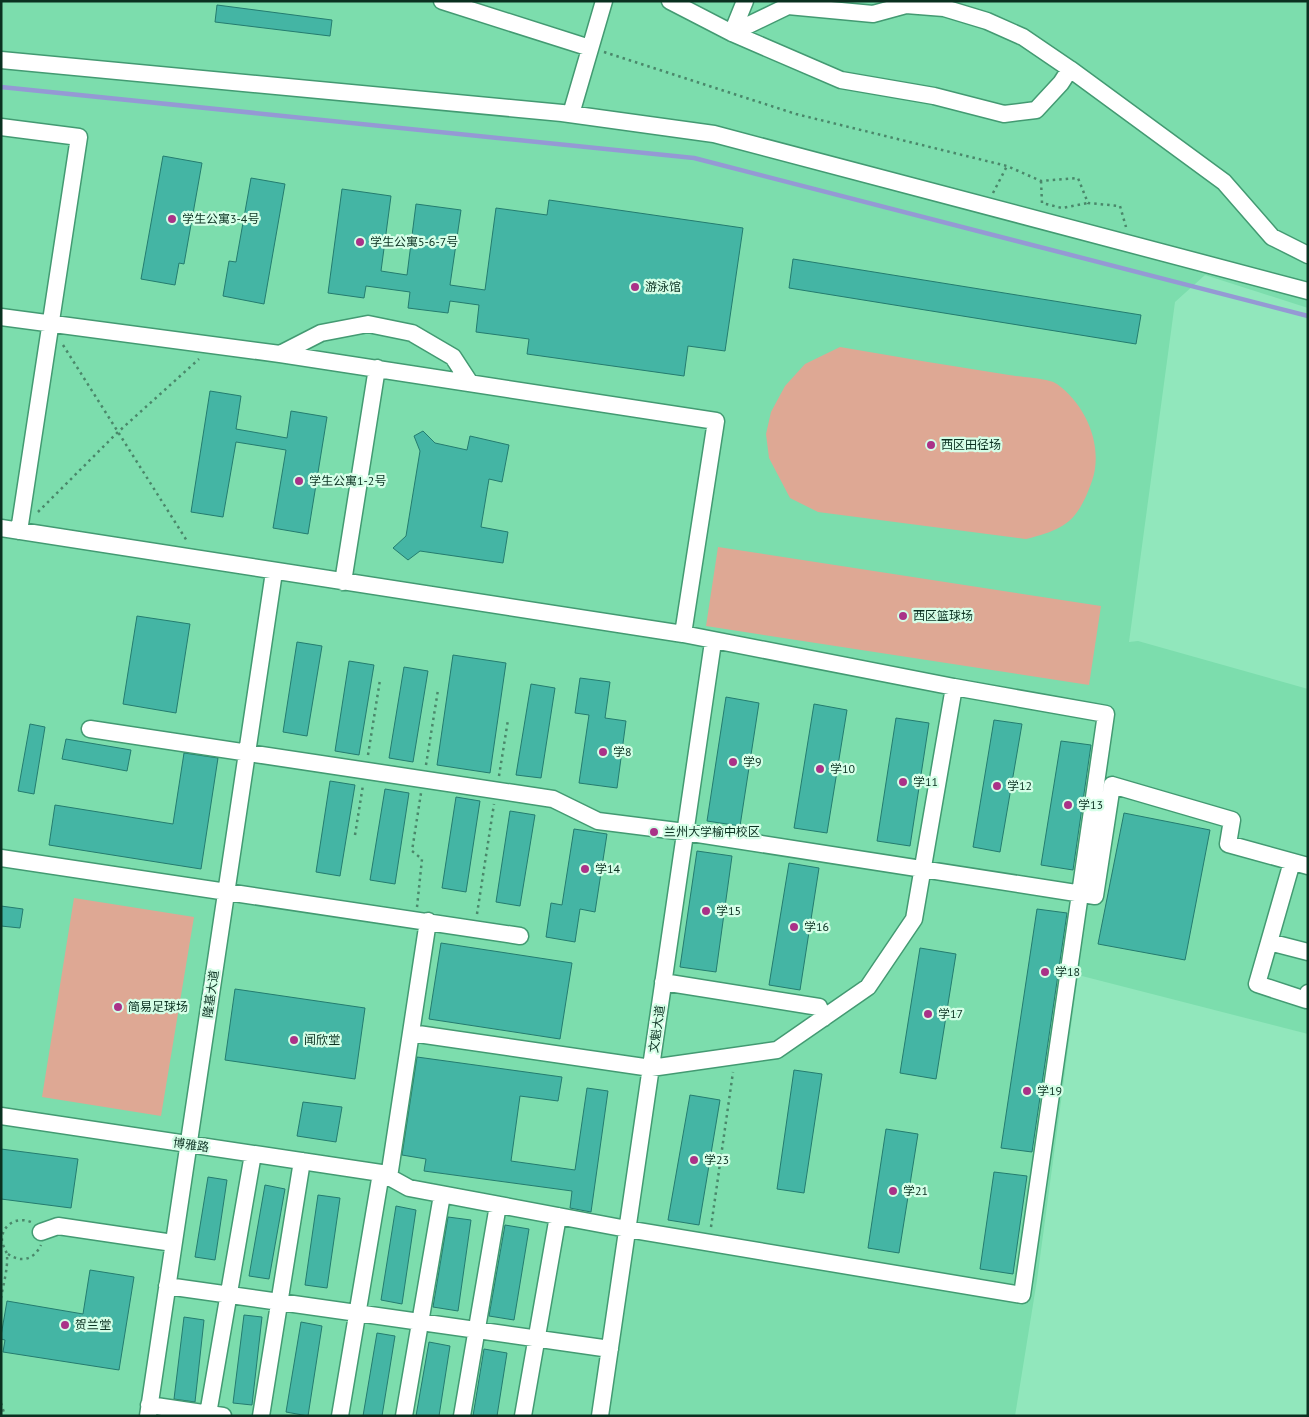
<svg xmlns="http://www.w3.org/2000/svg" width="1309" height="1417" viewBox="0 0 1309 1417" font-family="'PT Sans','Noto Sans SC',sans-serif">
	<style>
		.built { fill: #7cddad }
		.green { fill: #dea894 }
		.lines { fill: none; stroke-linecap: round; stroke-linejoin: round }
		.stream { stroke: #9599d4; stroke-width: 4.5 }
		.building { fill: #44b5a4; stroke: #247c6f }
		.minor-casing { stroke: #439a72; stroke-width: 19 }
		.path { stroke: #4a876a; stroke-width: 2.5; stroke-dasharray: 2.5 4; stroke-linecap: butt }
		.minor { stroke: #fff; stroke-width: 16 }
		.poi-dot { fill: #aa3288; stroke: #d5fee7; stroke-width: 2 }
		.labels { text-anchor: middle; stroke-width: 4.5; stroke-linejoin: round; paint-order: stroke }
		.poi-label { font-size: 12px; fill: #0a3020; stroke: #d5fee7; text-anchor: start }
		.street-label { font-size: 12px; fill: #0a3020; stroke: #d5fee7 }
	</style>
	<rect width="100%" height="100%" fill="#91e7bc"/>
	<path class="built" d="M 1,1 L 1308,1 L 1308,308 L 1205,275 L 1175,302 L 1129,642 L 1138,641 L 1308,689 L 1308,1034 L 1078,975 L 1037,1280 L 1015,1416 L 1,1416 Z"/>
	<path class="green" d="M 840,347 C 897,357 953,366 1009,375 C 1020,377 1049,378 1057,384 C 1086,405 1104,446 1092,481 C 1078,520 1067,529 1026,539 L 818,512 L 790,498 L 769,458 L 766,434 L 771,412 L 785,386 L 805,364 Z
		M 718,547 L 1101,606 L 1089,685 L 706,626 Z
		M 74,898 L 194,917 L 161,1116 L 42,1097 Z"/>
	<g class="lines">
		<path class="stream" d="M 1,87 L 694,158 L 1308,316"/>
	</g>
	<path class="building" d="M 217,5 L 332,20 L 330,36 L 215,22 Z
		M 163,156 L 202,163 L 184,264 L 179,263 L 175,285 L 141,279 Z
		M 251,178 L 285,184 L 264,304 L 223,296 L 229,261 L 236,262 Z
		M 342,189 L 391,196 L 381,271 L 407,275 L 416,204 L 461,210 L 450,285 L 485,290 L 496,208 L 547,215 L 549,200 L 743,228 L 725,351 L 688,346 L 684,376 L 527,354 L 529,339 L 476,332 L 479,305 L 450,301 L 448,313 L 408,308 L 410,292 L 366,286 L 364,298 L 328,293 Z
		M 793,259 L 1141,315 L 1136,344 L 789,288 Z
		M 210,391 L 241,396 L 236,429 L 287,438 L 291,411 L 327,417 L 308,534 L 273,528 L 286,450 L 236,442 L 223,517 L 191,512 Z
		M 423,431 L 435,443 L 467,450 L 470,436 L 509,445 L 502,482 L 489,479 L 481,527 L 508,532 L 503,563 L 420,551 L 408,560 L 393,548 L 406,536 L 420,451 L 414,436 Z
		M 137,616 L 190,624 L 176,713 L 123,704 Z
		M 297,642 L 322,646 L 307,736 L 283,732 Z
		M 453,655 L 506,663 L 490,773 L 437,765 Z
		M 349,661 L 374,665 L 359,755 L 335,751 Z
		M 404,667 L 428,671 L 413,762 L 389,758 Z
		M 580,678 L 610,682 L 605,718 L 626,721 L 617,788 L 579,783 L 589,715 L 575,713 Z
		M 531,684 L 555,688 L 541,778 L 516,775 Z
		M 726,697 L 759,703 L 740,826 L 707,821 Z
		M 814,704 L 847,710 L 827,833 L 794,828 Z
		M 896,718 L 929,723 L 910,846 L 877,841 Z
		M 994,720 L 1022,724 L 1000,852 L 973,847 Z
		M 30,724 L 45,727 L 34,794 L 18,791 Z
		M 66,739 L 131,750 L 127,771 L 62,759 Z
		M 1061,741 L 1091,745 L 1073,870 L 1041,865 Z
		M 184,753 L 218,758 L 201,869 L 49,845 L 55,805 L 173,824 Z
		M 330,781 L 355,785 L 340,876 L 316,872 Z
		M 385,789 L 409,793 L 395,884 L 370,880 Z
		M 456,797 L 480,801 L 466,892 L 442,888 Z
		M 510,811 L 535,815 L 520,906 L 496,902 Z
		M 1124,813 L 1210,830 L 1185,960 L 1098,944 Z
		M 574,829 L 607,834 L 595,912 L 580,909 L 575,942 L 546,937 L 551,903 L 562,905 Z
		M 697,851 L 732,856 L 716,972 L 680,967 Z
		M 789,863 L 819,868 L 800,990 L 769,985 Z
		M 1,906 L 23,909 L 20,928 L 1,926 Z
		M 1037,909 L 1067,913 L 1032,1152 L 1001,1148 Z
		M 441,943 L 572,963 L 560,1039 L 429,1019 Z
		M 920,948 L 956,954 L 936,1079 L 900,1073 Z
		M 235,989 L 365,1008 L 355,1079 L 225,1060 Z
		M 417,1057 L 562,1077 L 558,1101 L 520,1096 L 511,1161 L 575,1170 L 587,1088 L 608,1091 L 591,1212 L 570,1208 L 572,1191 L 424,1171 L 426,1159 L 402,1155 Z
		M 794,1070 L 822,1074 L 804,1193 L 777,1189 Z
		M 690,1095 L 720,1100 L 699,1225 L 668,1220 Z
		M 303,1102 L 342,1107 L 336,1142 L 297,1136 Z
		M 886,1129 L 918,1134 L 899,1253 L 868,1248 Z
		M 1,1149 L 78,1159 L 71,1208 L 1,1199 Z
		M 994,1172 L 1027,1176 L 1013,1274 L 980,1269 Z
		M 208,1177 L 227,1180 L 215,1260 L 195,1257 Z
		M 265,1185 L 285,1189 L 269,1279 L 249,1276 Z
		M 318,1195 L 340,1198 L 327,1288 L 305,1285 Z
		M 396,1206 L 416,1210 L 402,1304 L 381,1300 Z
		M 448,1217 L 471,1220 L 458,1311 L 433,1307 Z
		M 505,1225 L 529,1229 L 514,1320 L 489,1316 Z
		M 90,1270 L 134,1277 L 119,1370 L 3,1352 L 5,1340 L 1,1339 L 1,1336 L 7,1301 L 83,1314 Z
		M 244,1315 L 262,1317 L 252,1405 L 233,1403 Z
		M 184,1317 L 204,1320 L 195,1402 L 174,1399 Z
		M 301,1322 L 322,1326 L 308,1416 L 286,1412 Z
		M 377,1333 L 395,1336 L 382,1416 L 363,1416 Z
		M 429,1342 L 450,1346 L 439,1416 L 416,1416 Z
		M 484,1349 L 507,1353 L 497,1416 L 473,1416 Z"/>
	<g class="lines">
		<g class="minor-casing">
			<path id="minor" d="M 442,1 L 590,48
				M 670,1 L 732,33 L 841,80 L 934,96 L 1004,114 L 1036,110 L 1061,83 L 1070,69 L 1224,182 L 1272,237 L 1308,255
				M 732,33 L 788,6 L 873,14 L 906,5 L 944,8 L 987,21 L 1023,37 L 1070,69
				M 732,33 L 745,1
				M 1,60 L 562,113 L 714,134 L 1308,291
				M 571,114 L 604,1
				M 1,127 L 79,137 L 19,531
				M 1,317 L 280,354 L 716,421 L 683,634 L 1,528
				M 280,354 L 321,333 L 368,324 L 412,333 L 453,357 L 470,383
				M 343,582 L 377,368
				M 90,729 L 553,799 L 598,821 L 685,832 L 1095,896 L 1112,785 L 1232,820 L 1228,844 L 1308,866
				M 1,858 L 520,936
				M 1292,862 L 1257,984 L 1306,1000 L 1308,993
				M 1269,942 L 1308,952
				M 663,982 L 819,1007 L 824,1018
				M 411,1033 L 651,1068 L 777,1050 L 868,987 L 914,919 L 954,687 L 683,634
				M 1,1116 L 381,1173 L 389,1177 L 428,921
				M 389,1177 L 409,1188 L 627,1229 L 1022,1295 L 1106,714 L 954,687
				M 41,1232 L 58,1226 L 173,1243
				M 167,1286 L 610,1349
				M 149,1405 L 223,1416
				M 208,1414 L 253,1154
				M 148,1416 L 274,572
				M 261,1416 L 302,1161
				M 340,1416 L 381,1173
				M 404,1416 L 442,1195
				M 462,1416 L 498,1205
				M 523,1416 L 558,1216
				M 600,1416 L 713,642"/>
		</g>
		<path class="path" d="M 604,52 L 796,114 L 1007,166 L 1041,181 L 1078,178 L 1088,203 L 1120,206 L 1126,227
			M 1041,181 L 1042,203 L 1062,208 L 1088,203
			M 993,193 L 1007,166
			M 63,345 L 187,541
			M 38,512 L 117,433 L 199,359
			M 368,755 L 380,680
			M 426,765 L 438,690
			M 499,776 L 508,720
			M 355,835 L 363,785
			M 417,907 L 422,859 L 412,851 L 421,793
			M 477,914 L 494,804
			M 711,1227 L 733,1072
			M 8,1254 C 21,1263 34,1260 41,1245
			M 1,1298 C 3,1285 8,1269 7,1256 C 7,1251 3,1247 2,1241 C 1,1225 17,1216 31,1222
			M 1,1403 L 5,1416"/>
		<use href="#minor" class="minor"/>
	</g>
	<g class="poi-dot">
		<circle cx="172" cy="219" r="5"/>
		<circle cx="360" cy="242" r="5"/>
		<circle cx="635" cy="287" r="5"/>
		<circle cx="931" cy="445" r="5"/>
		<circle cx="299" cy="481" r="5"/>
		<circle cx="903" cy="616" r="5"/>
		<circle cx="603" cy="752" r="5"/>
		<circle cx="733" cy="762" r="5"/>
		<circle cx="820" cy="769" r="5"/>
		<circle cx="903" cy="782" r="5"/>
		<circle cx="997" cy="786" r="5"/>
		<circle cx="1068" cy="805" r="5"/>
		<circle cx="654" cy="832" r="5"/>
		<circle cx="585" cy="869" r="5"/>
		<circle cx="706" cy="911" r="5"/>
		<circle cx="794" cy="927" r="5"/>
		<circle cx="1045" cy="972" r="5"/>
		<circle cx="118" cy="1007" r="5"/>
		<circle cx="928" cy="1014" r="5"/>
		<circle cx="294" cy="1040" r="5"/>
		<circle cx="1027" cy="1091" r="5"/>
		<circle cx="694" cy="1160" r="5"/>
		<circle cx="893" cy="1191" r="5"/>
		<circle cx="65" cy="1325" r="5"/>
	</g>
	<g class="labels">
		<g class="poi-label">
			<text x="182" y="223">学生公寓3-4号</text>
			<text x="370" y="246">学生公寓5-6-7号</text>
			<text x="645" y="291">游泳馆</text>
			<text x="941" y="449">西区田径场</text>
			<text x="309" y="485">学生公寓1-2号</text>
			<text x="913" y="620">西区篮球场</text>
			<text x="613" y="756">学8</text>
			<text x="743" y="766">学9</text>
			<text x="830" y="773">学10</text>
			<text x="913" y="786">学11</text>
			<text x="1007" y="790">学12</text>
			<text x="1078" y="809">学13</text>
			<text x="664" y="836">兰州大学榆中校区</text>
			<text x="595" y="873">学14</text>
			<text x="716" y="915">学15</text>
			<text x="804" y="931">学16</text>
			<text x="1055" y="976">学18</text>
			<text x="128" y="1011">简易足球场</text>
			<text x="938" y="1018">学17</text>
			<text x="304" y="1044">闻欣堂</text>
			<text x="1037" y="1095">学19</text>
			<text x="704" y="1164">学23</text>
			<text x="903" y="1195">学21</text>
			<text x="75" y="1329">贺兰堂</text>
		</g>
		<g class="street-label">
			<text transform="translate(211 994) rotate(-82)" y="4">隆基大道</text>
			<text transform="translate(657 1029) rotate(-82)" y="4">文魁大道</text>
			<text transform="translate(191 1145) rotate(8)" y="4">博雅路</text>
		</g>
	</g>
	<rect width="1309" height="1417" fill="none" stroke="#0a3020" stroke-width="5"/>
</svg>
